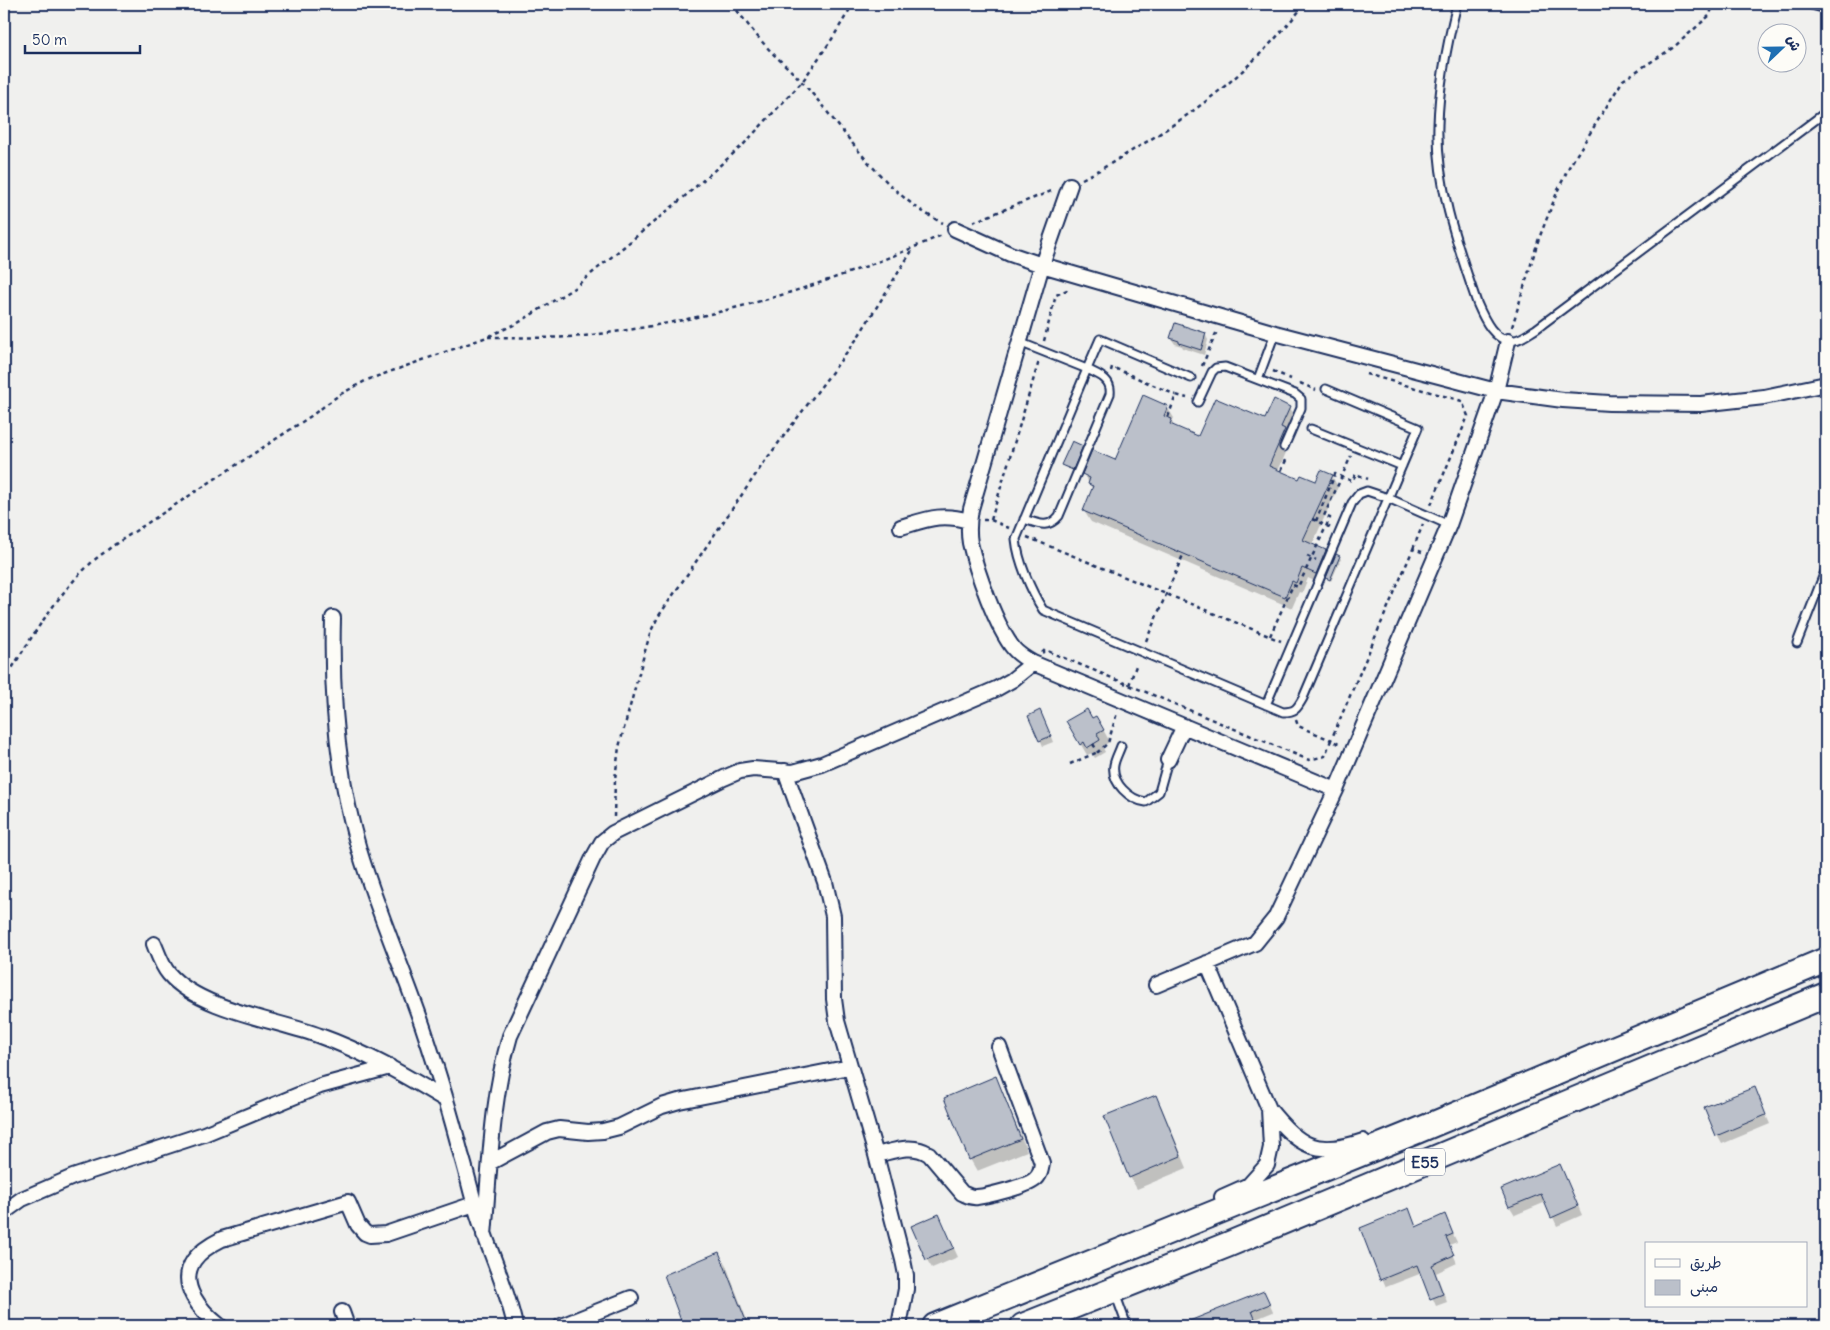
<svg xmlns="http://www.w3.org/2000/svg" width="1830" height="1330" viewBox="0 0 1830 1330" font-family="Delius,'Playpen Sans Arabic',sans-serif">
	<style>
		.shadow { fill: #0003 }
		.building { fill: #bbc0ca; stroke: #1b2f5e }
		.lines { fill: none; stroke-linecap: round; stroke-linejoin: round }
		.service-casing { stroke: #1b2f5e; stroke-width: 11 }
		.minor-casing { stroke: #1b2f5e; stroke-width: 18 }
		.trunk-casing { stroke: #1b2f5e; stroke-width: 28 }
		.path { stroke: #1b2f5e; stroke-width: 2.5; stroke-dasharray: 4 4; stroke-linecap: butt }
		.service { stroke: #fdfcf7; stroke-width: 7 }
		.minor { stroke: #fdfcf7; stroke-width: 14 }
		.trunk { stroke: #fdfcf7; stroke-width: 24 }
		.labels { text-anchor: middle; stroke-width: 4.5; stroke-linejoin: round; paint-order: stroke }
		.shield { fill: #fdfcf7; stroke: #5f6c8c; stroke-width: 1 }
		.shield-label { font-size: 16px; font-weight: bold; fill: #1b2f5e }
	</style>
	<rect width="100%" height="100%" fill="#f0f0ee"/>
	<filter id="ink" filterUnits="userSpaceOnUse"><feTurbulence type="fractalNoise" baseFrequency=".02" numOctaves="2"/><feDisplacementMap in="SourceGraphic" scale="10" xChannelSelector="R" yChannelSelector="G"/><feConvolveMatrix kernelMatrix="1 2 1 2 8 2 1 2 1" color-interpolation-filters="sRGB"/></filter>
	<g filter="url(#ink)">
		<path class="shadow" d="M 1205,334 L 1208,340 L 1204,355 L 1183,348 L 1182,346 L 1175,344 L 1171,338 Z
			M 1167,407 L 1174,418 L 1172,422 L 1175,428 L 1199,438 L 1265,421 L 1289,408 L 1296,419 L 1288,436 L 1291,441 L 1278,471 L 1299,481 L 1317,483 L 1332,476 L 1338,487 L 1312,545 L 1325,551 L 1333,564 L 1339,557 L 1341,559 L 1331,581 L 1326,576 L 1322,585 L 1308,578 L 1302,593 L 1299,592 L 1292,608 L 1091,522 L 1084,511 L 1093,490 L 1084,474 L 1116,461 Z
			M 1082,447 L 1083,449 L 1074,471 L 1064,467 L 1063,464 Z
			M 1030,716 L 1043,717 L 1053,742 L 1043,746 Z
			M 1096,717 L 1110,742 L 1102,746 L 1105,752 L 1095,758 L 1092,753 L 1087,755 L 1068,722 L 1091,720 Z
			M 995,1078 L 1002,1090 L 1027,1151 L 977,1171 L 970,1159 Z
			M 1754,1089 L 1770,1124 L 1722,1144 L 1717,1135 Z
			M 1156,1096 L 1162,1108 L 1187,1168 L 1137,1189 L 1130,1177 Z
			M 1564,1174 L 1582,1215 L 1557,1226 L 1546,1202 L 1515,1215 L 1510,1207 Z
			M 939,1216 L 958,1257 L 932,1268 L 927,1260 Z
			M 1412,1218 L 1417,1228 L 1448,1224 L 1457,1242 L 1449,1245 L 1457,1263 L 1436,1273 L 1447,1302 L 1436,1306 L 1422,1273 L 1386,1287 L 1361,1229 Z
			M 719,1254 L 726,1265 L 749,1326 L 685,1326 L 665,1276 Z
			M 1264,1292 L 1273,1312 L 1256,1319 L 1259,1326 L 1180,1326 Z"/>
		<path class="building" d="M 1175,323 L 1206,333 L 1201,350 L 1179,343 L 1179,341 L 1170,338 Z
			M 1143,395 L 1168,406 L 1164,416 L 1172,419 L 1170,424 L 1198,436 L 1215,398 L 1265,419 L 1274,399 L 1290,407 L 1281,427 L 1285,429 L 1269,466 L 1299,479 L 1301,475 L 1316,481 L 1321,470 L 1333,475 L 1303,540 L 1326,550 L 1316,574 L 1302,568 L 1296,583 L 1292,581 L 1285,597 L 1083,511 L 1093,486 L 1088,484 L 1090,478 L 1082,474 L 1092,450 L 1115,460 Z
			M 1072,441 L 1083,446 L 1073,470 L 1061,465 Z
			M 1336,554 L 1340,556 L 1330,580 L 1326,578 Z
			M 1087,709 L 1092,718 L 1096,716 L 1104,730 L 1097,734 L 1100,740 L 1087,748 L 1084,742 L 1080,745 L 1066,721 Z
			M 1040,710 L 1051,736 L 1039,741 L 1028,716 Z
			M 996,1076 L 1021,1139 L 969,1160 L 944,1098 Z
			M 1755,1087 L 1766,1115 L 1716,1136 L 1704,1107 Z
			M 1156,1095 L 1181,1156 L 1129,1178 L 1104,1116 Z
			M 1560,1164 L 1578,1206 L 1551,1218 L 1541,1194 L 1509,1207 L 1501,1189 Z
			M 1409,1208 L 1416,1227 L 1445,1214 L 1453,1234 L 1446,1237 L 1454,1255 L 1432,1265 L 1443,1294 L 1430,1299 L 1417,1265 L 1380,1280 L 1360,1228 Z
			M 939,1214 L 954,1248 L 926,1260 L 911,1226 Z
			M 719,1252 L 748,1326 L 683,1326 L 664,1275 Z
			M 1264,1291 L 1270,1304 L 1252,1311 L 1258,1326 L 1177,1326 Z"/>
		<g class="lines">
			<g class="service-casing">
				<path id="service" d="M 1457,4 C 1447,44 1439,83 1438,125 C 1436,186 1458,247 1477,303 C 1483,317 1495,345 1515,340 C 1522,339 1529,333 1536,329 L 1826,112
					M 1808,4 L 1826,9
					M 1019,342 L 1087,369 L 1016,539 C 1018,561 1031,591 1043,610 L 1283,712 C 1295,712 1297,709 1303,698 L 1418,428 L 1326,389
					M 1258,379 L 1275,333
					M 1198,402 L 1212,372 L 1216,368 L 1225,367 L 1295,394 L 1301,399 L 1301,408 L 1284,447
					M 1311,429 L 1402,466
					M 1024,519 C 1039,524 1048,529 1059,516 L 1110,394 C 1112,379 1099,375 1087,369 L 1100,339 L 1191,378
					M 1797,643 L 1826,569
					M 1266,705 L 1352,503 L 1359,494 L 1367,491 L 1388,498 L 1449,525
					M 1121,746 C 1119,752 1115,759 1114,765 C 1111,783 1130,800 1146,802 L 1159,792 L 1168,760
					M 1115,1293 L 1127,1326"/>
			</g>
			<g class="minor-casing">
				<path id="minor" d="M 1070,185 L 1042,265 L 971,509 C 969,520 968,532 970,543 C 976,570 997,629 1014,649 C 1019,655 1026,659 1033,663 L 1336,790
					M 955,229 L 1010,254 L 1042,265 L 1275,333 L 1496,391 L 1563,400 L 1609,403 L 1701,404 L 1764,397 L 1826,384
					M 901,527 C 928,519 941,513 969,521
					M 333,618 C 331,697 337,777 360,853 C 378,912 403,969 423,1027 C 437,1069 450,1111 461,1154 C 467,1173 471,1193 477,1212 C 489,1251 507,1287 515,1326
					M 1168,760 L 1184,726
					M 785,771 L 825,882 L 833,916 L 834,999 L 837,1021 L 876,1155 L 903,1260 L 906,1275 L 906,1289 L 899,1326
					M 154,944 C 158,954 162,966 169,974 C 200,1010 277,1020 320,1036 C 365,1052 406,1076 446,1100
					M 1207,963 L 1269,1109
					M 1156,985 L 1255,943 L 1276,917 L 1336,790 L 1449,525 L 1496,391 L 1508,341
					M 876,1155 C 894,1151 912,1143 929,1154 L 962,1193 C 967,1195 971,1198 977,1197 C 987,1196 1027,1186 1034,1180 C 1040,1176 1041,1170 1042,1163 L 999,1047
					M 491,1162 L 547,1132 L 559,1129 L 588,1132 L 603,1131 L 619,1127 L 662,1106 L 679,1101 L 850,1067
					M 1222,1197 L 1249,1185 L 1267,1165 L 1271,1147 L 1269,1109 C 1299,1147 1317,1157 1363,1141
					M 4,1212 L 22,1199 L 73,1177 L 204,1134 L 320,1086 L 390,1067
					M 484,1235 C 490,1169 491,1100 510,1036 L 593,858 L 602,842 L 613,833 L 724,778 L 740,771 L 753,769 L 793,772 L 822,764 L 996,689 L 1012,680 L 1033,663
					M 342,1312 L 347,1326
					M 220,1326 C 201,1311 177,1285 194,1260 C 201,1250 212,1244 222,1239 L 348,1202 L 358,1225 L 365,1233 L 370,1235 L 386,1234 L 474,1204
					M 561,1326 L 631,1298"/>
			</g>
			<g class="trunk-casing">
				<path id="trunk" d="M 935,1326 L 1417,1131 L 1826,960
					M 1023,1326 L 1227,1245 L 1826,995"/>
			</g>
			<path class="path" d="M 732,4 C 743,18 753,32 765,45 C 777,59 792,70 803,83 C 845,130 884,195 943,223
				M 1082,179 C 1105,168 1126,154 1148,141 C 1212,101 1257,63 1305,4
				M 973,222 L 1054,190
				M 1512,327 L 1538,241 L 1558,190 L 1569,167 L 1623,80 L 1674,47 L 1710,15 L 1713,4
				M 488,337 C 519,337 552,339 583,336 C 707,322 828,286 942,235
				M 1044,341 L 1056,295 L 1069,289
				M 1202,366 L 1217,331
				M 1111,371 L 1112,367 L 1176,395
				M 1273,371 L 1291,379
				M 1366,374 L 1462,401 L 1468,416 L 1431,505
				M 1300,383 L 1316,390
				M 1168,417 L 1176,395 L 1187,398
				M 1281,471 L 1287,458
				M 1312,519 L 1331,528
				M 983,520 L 991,520 L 1009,528
				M 991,520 L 1039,361
				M 1316,521 L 1335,474 L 1352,481 L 1356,474 L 1368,479
				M 1027,537 L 1281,641
				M 1413,549 L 1423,524
				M 1307,556 L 1316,560
				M 1270,636 L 1293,585 L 1298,587 L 1330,518 L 1324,516 L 1351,456
				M 1146,641 L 1183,555
				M 1042,653 L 1045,650 L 1309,760 L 1325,756 L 1331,740 L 1341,745
				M 4,681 C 28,643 57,594 90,564 C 96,558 104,553 111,547 L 311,416 L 339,395 L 367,380 L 487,337 L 518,323 L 574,288 L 684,197 L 743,145 L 802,82 L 832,39 L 853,4
				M 1129,685 L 1137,663
				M 1296,720 L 1298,726 L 1331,740 L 1413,549 L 1422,552
				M 1093,744 L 1098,752 L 1108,743 L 1117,713
				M 1070,764 L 1098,752
				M 614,817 L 615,779 L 619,747 L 645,651 L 651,631 L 658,617 L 765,461 L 856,340 L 913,249"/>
			<use href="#service" class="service"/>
			<use href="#minor" class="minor"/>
			<use href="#trunk" class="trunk"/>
		</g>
	</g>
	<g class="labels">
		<rect class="shield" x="1405" y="1148.5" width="40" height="27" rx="4"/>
		<g class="shield-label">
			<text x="1425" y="1168">E55</text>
		</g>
	</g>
	<rect width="1830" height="1330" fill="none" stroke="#fdfcf7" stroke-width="20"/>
	<rect x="10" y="10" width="1810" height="1310" fill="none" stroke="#1b2f5e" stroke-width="2" filter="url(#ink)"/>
	<rect x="1645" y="1242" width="162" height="65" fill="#fdfcf7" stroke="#a3aaba"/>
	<rect x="1655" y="1259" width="25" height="8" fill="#fdfcf7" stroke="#a3aaba"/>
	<text x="1690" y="1268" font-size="15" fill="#1b2f5e">طريق</text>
	<rect x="1655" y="1280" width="25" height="15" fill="#bbc0ca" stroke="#a3aaba"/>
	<text x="1690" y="1292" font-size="15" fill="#1b2f5e">مبنى</text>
	<g transform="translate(1782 48) rotate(68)"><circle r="24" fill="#fdfcf7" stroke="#a3aaba"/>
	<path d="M0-4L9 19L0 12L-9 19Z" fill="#1f6fb2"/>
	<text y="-8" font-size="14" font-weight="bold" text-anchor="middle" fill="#1b2f5e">ش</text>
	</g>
	<path d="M25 45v8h115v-8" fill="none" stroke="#1b2f5e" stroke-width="2.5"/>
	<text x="32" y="45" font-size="15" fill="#1b2f5e" stroke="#fdfcf7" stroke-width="4" paint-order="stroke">50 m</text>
</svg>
